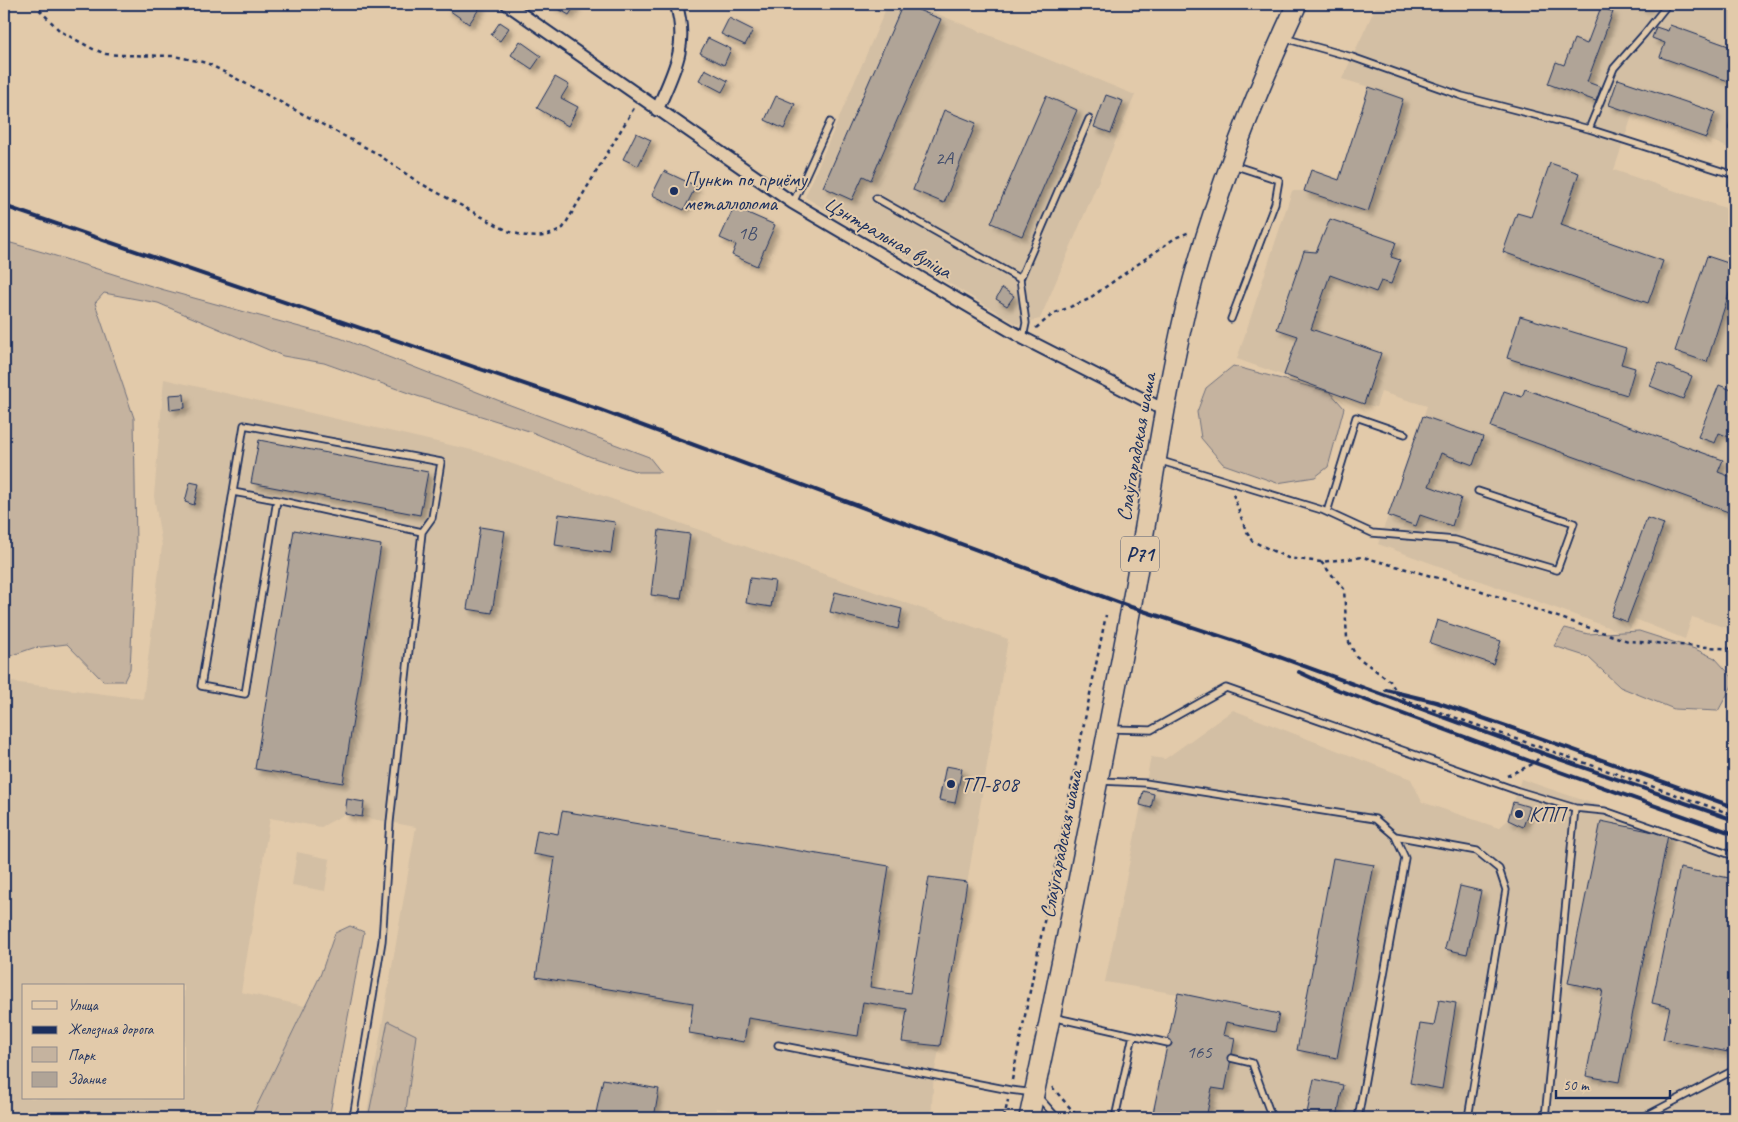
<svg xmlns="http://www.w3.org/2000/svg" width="1738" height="1122" viewBox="0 0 1738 1122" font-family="Caveat,sans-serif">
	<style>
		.built { fill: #d3bfa4; fill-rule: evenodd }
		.green { fill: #c5b39f; stroke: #70717e }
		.building { fill: #b0a497; stroke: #1b2f5e; filter: url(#shadow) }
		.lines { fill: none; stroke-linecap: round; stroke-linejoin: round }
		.lane-casing { stroke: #1b2f5e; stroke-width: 9 }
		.street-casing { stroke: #1b2f5e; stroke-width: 15 }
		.primary-casing { stroke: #1b2f5e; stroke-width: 22 }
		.path { stroke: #1b2f5e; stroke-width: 2.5; stroke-dasharray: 4 4; stroke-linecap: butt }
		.lane { stroke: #e2caaa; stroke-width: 5.5 }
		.street { stroke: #e2caaa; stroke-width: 11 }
		.primary { stroke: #e2caaa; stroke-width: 19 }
		.rail { stroke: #1b2f5e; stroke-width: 4 }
		.poi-dot { fill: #1b2f5e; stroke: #e2caaa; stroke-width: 2 }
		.labels { text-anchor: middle; stroke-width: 4; stroke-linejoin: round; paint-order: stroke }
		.number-label { font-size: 19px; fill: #404c6c }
		.shield { fill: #e2caaa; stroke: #575e75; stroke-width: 1 }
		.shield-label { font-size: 20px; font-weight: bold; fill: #1b2f5e }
		.poi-label { font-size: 21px; fill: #1b2f5e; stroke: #e2caaa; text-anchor: start }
		.street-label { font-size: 21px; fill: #1b2f5e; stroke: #e2caaa }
	</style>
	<defs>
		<filter id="shadow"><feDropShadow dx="4.5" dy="4.5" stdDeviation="2.5" flood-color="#0004"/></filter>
	</defs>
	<rect width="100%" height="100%" fill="#e2caaa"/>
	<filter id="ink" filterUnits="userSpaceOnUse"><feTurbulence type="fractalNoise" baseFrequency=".02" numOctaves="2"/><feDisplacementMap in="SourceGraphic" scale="10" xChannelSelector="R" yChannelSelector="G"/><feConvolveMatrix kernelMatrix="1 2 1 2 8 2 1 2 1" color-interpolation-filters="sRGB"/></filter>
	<g filter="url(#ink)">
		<path class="built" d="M 888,4 L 913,4 L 1135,95 L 1040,319 L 1017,324 L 805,197 Z
			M 1377,4 L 1734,4 L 1734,131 L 1728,148 L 1706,138 L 1633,113 L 1614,170 L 1734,211 L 1734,630 L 1692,617 L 1685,639 L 1635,619 L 1627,634 L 1378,544 L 1427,406 L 1381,392 L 1376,407 L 1364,404 L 1237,359 L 1292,191 L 1304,191 L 1311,170 L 1339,179 L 1369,87 L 1342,79 Z
			M 164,379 L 476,451 L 1008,639 L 940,1046 L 934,1074 L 931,1118 L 777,1118 L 716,1108 L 715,1118 L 366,1118 L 416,827 L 345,814 L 321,827 L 270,818 L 241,992 L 341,1014 L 325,1118 L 4,1118 L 4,681 L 143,699 L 162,546 L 154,496 ZM 24,986 L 184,986 L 184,1098 L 24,1098 Z
			M 1233,710 L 1411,779 L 1422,802 L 1499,828 L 1508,820 L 1521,779 L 1734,852 L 1734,1102 L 1708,1118 L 1337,1118 L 1343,1085 L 1314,1079 L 1306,1118 L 1152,1118 L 1178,994 L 1105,982 L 1151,757 L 1165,759 Z
			M 297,852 L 330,859 L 325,891 L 292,885 Z"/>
		<path class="green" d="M 4,241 L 46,253 L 161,289 L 340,338 L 505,403 L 649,457 L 661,472 L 638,472 L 591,457 L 532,432 L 417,396 L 324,363 L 283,356 L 158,303 L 104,293 L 95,303 L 134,418 L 136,546 L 130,669 L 124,681 L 103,681 L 67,644 L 33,648 L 4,658 Z
			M 1233,366 L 1330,392 L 1344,408 L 1328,467 L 1315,477 L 1277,483 L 1223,464 L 1201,438 L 1197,412 L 1206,388 Z
			M 1565,628 L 1588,634 L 1639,631 L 1695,649 L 1715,658 L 1734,679 L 1734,682 L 1718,711 L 1674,709 L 1620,687 L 1588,657 L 1554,646 Z
			M 350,926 L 364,932 L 329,1118 L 251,1118 L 320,976 L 335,933 Z
			M 388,1021 L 416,1035 L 405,1118 L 368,1118 Z
			M 812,1111 L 864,1118 L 743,1118 Z"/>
		<path class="building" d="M 449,4 L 478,4 L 481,6 L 469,24 L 446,8 Z
			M 550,4 L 576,4 L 569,15 Z
			M 903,4 L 941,19 L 871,180 L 863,176 L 852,200 L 823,187 Z
			M 1636,4 L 1649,4 L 1647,8 Z
			M 1601,7 L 1613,12 L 1587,82 L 1601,87 L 1596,101 L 1548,84 L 1556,62 L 1564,65 L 1574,39 L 1587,44 Z
			M 729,18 L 753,30 L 745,45 L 721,34 Z
			M 500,22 L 509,28 L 500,41 L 491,35 Z
			M 1670,25 L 1734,48 L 1734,83 L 1660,57 L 1665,43 L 1652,38 L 1656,27 L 1668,31 Z
			M 708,38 L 731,49 L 724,65 L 700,53 Z
			M 520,41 L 541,56 L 532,69 L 511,55 Z
			M 705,69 L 728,81 L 722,92 L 699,80 Z
			M 555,77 L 569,85 L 561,98 L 578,107 L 568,126 L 537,108 Z
			M 1618,79 L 1715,112 L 1706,138 L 1609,105 Z
			M 1369,87 L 1403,99 L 1368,212 L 1304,191 L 1311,170 L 1339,180 Z
			M 1106,95 L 1123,101 L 1111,133 L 1094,127 Z
			M 776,96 L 795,104 L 784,129 L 765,120 Z
			M 1046,96 L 1077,110 L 1022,236 L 991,223 Z
			M 1734,109 L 1734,130 L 1728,128 Z
			M 944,110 L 976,123 L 944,203 L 913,190 Z
			M 636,133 L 651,140 L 638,166 L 623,159 Z
			M 1550,163 L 1579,173 L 1561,225 L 1663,261 L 1648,303 L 1503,252 L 1517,213 L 1531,217 Z
			M 664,171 L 696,186 L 684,210 L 652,195 Z
			M 734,207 L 775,225 L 757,266 L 732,255 L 736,245 L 720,238 Z
			M 1330,219 L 1396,242 L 1391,257 L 1400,260 L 1391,284 L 1381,281 L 1376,292 L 1330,275 L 1311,329 L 1381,353 L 1364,404 L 1284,375 L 1298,336 L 1277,329 L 1304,251 L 1316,252 Z
			M 1707,256 L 1734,265 L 1734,278 L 1707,362 L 1675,351 Z
			M 1002,288 L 1014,296 L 1007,306 L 996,299 Z
			M 1520,316 L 1626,348 L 1621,364 L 1635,368 L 1627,395 L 1507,358 Z
			M 1659,363 L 1692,376 L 1683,399 L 1650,386 Z
			M 1719,385 L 1734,391 L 1734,439 L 1719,433 L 1715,443 L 1698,437 Z
			M 1525,389 L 1723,460 L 1718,472 L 1734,478 L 1734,514 L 1491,427 L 1504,391 L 1522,397 Z
			M 184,394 L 185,408 L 170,410 L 169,395 Z
			M 1423,416 L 1483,437 L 1473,465 L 1441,453 L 1429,486 L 1461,498 L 1452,526 L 1420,515 L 1416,526 L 1388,516 Z
			M 259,440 L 428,472 L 420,515 L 251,483 Z
			M 190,482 L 199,484 L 194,505 L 185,502 Z
			M 559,514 L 615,522 L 611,553 L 555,545 Z
			M 1647,518 L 1664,524 L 1627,622 L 1611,616 Z
			M 480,527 L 505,531 L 492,613 L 467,609 Z
			M 294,530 L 381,545 L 343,783 L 255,769 Z
			M 659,530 L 690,534 L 681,599 L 651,595 Z
			M 750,578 L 775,581 L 771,607 L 746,603 Z
			M 835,592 L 902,609 L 898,629 L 830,612 Z
			M 1437,620 L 1501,641 L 1493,664 L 1430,643 Z
			M 946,766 L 962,769 L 955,803 L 939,800 Z
			M 1143,791 L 1154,794 L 1151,808 L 1140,805 Z
			M 347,799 L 364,802 L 362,817 L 345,814 Z
			M 1513,802 L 1530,807 L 1523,827 L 1508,820 Z
			M 562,811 L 889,866 L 870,987 L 910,993 L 929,877 L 967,882 L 940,1046 L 902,1042 L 907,1009 L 863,1002 L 858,1036 L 748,1018 L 744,1042 L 689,1033 L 693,1003 L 536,977 L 555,858 L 533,854 L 537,830 L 558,834 Z
			M 1601,821 L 1668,835 L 1619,1082 L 1586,1076 L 1603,990 L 1568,983 Z
			M 1333,858 L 1374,865 L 1337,1058 L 1297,1050 Z
			M 1680,868 L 1734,879 L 1734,1025 L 1728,1052 L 1663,1039 L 1670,1007 L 1652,1003 Z
			M 1460,886 L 1481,891 L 1467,954 L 1445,949 Z
			M 1178,993 L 1279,1014 L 1275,1032 L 1226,1022 L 1223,1035 L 1235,1038 L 1225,1090 L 1212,1088 L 1206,1118 L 1152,1118 Z
			M 1439,1000 L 1456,1003 L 1442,1089 L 1410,1083 L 1420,1024 L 1434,1026 Z
			M 603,1079 L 659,1089 L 654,1118 L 595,1118 Z
			M 1314,1079 L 1343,1085 L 1337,1118 L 1306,1118 Z"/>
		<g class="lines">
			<g class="lane-casing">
				<path id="lane" d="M 1284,38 L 1352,57 L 1462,96 L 1589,129 L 1734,175
					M 1589,129 L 1614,68 L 1644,34 L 1668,4
					M 876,198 L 1020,279 L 1026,323 L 1023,338
					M 793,203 L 830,122
					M 1020,279 L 1089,119
					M 1231,319 L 1275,203 L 1279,180 L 1233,165
					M 1158,460 L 1322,510 L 1372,533 L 1455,540 L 1557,570 L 1574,523 L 1478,491
					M 233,492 L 277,500
					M 1327,512 L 1356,417 L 1405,434
					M 1112,729 L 1151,730 L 1226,688 L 1518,791 L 1575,808 L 1545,1118
					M 1101,781 L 1145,783 L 1375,819 L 1395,836 L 1405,858 L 1358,1118
					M 1575,808 L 1605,811 L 1734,856
					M 1395,836 L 1477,851 L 1499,869 L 1506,890 L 1468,1118
					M 1052,1017 L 1168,1043
					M 778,1045 L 1010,1090 L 1035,1093 L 1057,1118
					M 1231,1058 L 1252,1063 L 1272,1118
					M 353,1118 L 382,941 L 390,822 L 422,532 L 432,518 L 441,462 L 244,425 L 201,686 L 245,694 L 277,500 L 422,532
					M 1115,1118 L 1133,1035
					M 1642,1118 L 1734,1070"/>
			</g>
			<g class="street-casing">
				<path id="street" d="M 507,4 L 793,203 L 1023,338 L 1166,411
					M 657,110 C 674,71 689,46 676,4"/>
			</g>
			<g class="primary-casing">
				<path id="primary" d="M 1029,1118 C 1065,949 1099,779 1131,608 C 1149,508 1163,406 1186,307 C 1212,203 1252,101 1297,4"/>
			</g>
			<path class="path" d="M 34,4 L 60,31 L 93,49 L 106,54 L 119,55 L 174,56 L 207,63 L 376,153 L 418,182 L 508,231 C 528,238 545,240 563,228 L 634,108
				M 1036,328 L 1053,314 L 1087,300 L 1175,238 L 1190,232
				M 1233,494 L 1245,528 L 1252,541 L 1288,558 L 1321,562 L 1363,557 L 1467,586 L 1628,641 L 1734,649
				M 1321,562 L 1344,589 L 1347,638 L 1356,656 L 1390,681 L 1397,693 L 1405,700 L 1734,815
				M 1507,776 L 1535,763 L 1545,749
				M 1012,1080 L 1106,615
				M 1052,1087 L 1079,1118
				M 1004,1118 L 1008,1100"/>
			<use href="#lane" class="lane"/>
			<use href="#street" class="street"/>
			<use href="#primary" class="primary"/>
			<path class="rail" d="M 4,206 L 600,410 L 1131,607 L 1238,642 L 1542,753 L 1734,820
				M 1299,672 L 1333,688 L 1535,763 L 1734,834
				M 1386,690 L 1436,702 L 1512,728 L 1734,807
				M 1719,1118 L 1734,1109"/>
		</g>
	</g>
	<g class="poi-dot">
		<circle cx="674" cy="191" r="5"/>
		<circle cx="951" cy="784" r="5"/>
		<circle cx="1519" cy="814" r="5"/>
	</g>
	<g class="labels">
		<g class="number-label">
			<text x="944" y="164">2А</text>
			<text x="747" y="239">1В</text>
			<text x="1199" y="1058">165</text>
		</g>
		<rect class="shield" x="1121" y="536.5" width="38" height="35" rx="4"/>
		<g class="shield-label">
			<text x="1140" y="561">Р71</text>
		</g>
		<g class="poi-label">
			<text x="684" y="186">Пункт по приёму<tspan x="684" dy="24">металлолома</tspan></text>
			<text x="961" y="791">ТП-808</text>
			<text x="1529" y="821">КПП</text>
		</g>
		<g class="street-label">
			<text transform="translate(888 237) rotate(30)" y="7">Цэнтральная вуліца</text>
			<text transform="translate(1136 447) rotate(-80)" y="7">Слаўгарадская шаша</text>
			<text transform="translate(1061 844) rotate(-79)" y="7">Слаўгарадская шаша</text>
		</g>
	</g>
	<rect width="1738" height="1122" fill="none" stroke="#e2caaa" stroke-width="20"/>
	<rect x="10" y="10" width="1718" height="1102" fill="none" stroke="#1b2f5e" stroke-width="2" filter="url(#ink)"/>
	<rect x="22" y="984" width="162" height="115" fill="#e2caaa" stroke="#928c8c"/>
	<rect x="32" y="1001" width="25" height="8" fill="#e2caaa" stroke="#928c8c"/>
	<text x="68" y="1010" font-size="15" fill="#1b2f5e">Улица</text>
	<rect x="32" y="1026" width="25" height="8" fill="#1b2f5e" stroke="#928c8c"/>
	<text x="68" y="1034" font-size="15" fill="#1b2f5e">Железная дорога</text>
	<rect x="32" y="1047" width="25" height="15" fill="#c5b39f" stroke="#928c8c"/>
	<text x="68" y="1060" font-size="15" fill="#1b2f5e">Парк</text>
	<rect x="32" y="1072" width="25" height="15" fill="#b0a497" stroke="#928c8c"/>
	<text x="68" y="1084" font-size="15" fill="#1b2f5e">Здание</text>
	<path d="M1556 1090v8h114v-8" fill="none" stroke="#1b2f5e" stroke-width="2.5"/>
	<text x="1563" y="1090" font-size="15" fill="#1b2f5e" stroke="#e2caaa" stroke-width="4" paint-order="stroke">50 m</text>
</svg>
